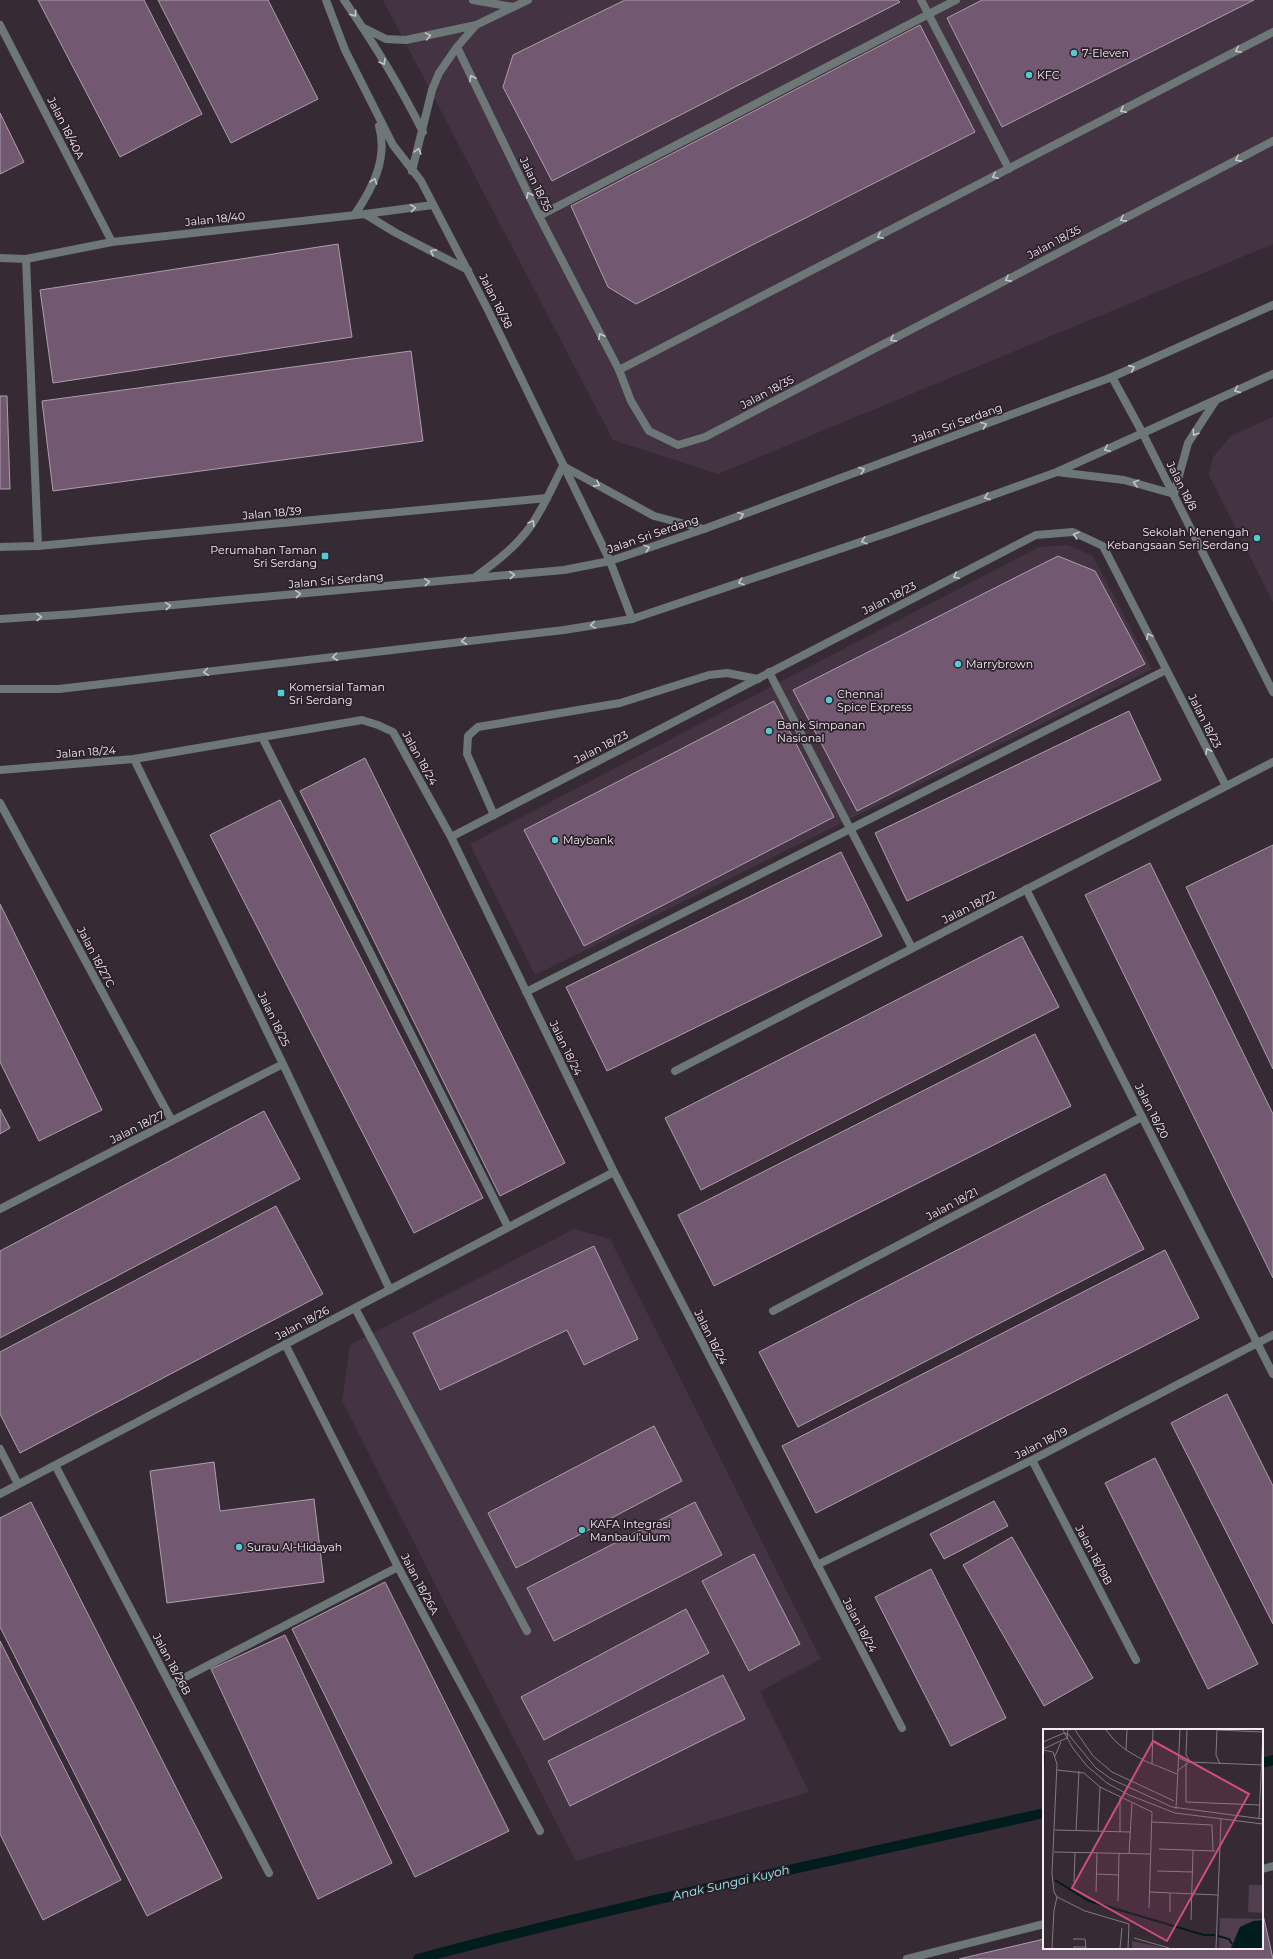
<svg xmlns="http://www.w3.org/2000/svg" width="1273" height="1959" viewBox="0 0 1273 1959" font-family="Montserrat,sans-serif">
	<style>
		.built { fill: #443443 }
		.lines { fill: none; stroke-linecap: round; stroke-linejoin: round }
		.stream { stroke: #001c1d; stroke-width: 10 }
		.building { fill: #725971; stroke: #ad9eab }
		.service { stroke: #6d7777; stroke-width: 8 }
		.minor { stroke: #6d7777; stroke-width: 8 }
		.tertiary { stroke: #6d7777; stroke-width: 8 }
		.oneway { stroke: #c5c4c8 }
		.poi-dot { fill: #51ccd1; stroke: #2c212b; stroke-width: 1.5 }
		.labels { text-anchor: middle; stroke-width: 3.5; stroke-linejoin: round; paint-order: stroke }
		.poi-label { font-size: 11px; fill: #f5edf4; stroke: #2c212b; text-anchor: start }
		.street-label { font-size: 11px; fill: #f5edf4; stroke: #2c212b }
		.water-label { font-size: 12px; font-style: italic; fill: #9cecf0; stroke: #2c212b }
		.inset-river { fill: none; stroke: #001c1d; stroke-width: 2 }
		.inset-road { fill: none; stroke: #827981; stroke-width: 1 }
		.view { fill: #cf4d81; fill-opacity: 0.15; stroke: #cf4d81; stroke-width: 2 }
		.inset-edge { fill: none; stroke: #f5edf4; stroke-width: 2 }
	</style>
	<rect width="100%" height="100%" fill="#362b35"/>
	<path class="built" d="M 383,0 L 1273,0 L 1273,244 L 718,474 L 613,440 Z
		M 1273,417 L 1273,602 L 1209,475 L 1213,457 L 1231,436 Z
		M 1068,545 L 1093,556 L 1152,669 L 535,975 L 470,844 L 1039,547 Z
		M 574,1229 L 610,1239 L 821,1659 L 760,1691 L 809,1792 L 576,1861 L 342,1401 L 350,1345 Z"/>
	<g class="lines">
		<path class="stream" d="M 1262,1763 L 1273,1760
			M 418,1959 C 625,1903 835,1861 1044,1813"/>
	</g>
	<path class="building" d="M 38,0 L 144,0 L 202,114 L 120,157 Z
		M 158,0 L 268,0 L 318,99 L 231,143 Z
		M 625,0 L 898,0 L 900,2 L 552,181 L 503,87 L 513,55 Z
		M 982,0 L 1254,0 L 1002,127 L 947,18 Z
		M 920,25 L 975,132 L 636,304 L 608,287 L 571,206 Z
		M 0,113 L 24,162 L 0,174 Z
		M 338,244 L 352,337 L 53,383 L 40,290 Z
		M 411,351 L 423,441 L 53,491 L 42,401 Z
		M 0,396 L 7,396 L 10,489 L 0,489 Z
		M 1058,556 L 1095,571 L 1145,664 L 857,811 L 793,690 Z
		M 774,701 L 834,817 L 584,946 L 524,830 Z
		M 1129,711 L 1161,780 L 907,901 L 875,833 Z
		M 365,758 L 565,1163 L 500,1196 L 300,791 Z
		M 280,800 L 483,1198 L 414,1233 L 210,835 Z
		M 1273,845 L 1273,1069 L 1186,887 Z
		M 841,852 L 882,936 L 607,1071 L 566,987 Z
		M 1150,863 L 1273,1114 L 1273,1278 L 1085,895 Z
		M 0,904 L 102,1110 L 39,1141 L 0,1062 Z
		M 1022,936 L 1059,1007 L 701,1190 L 665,1118 Z
		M 1035,1034 L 1071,1106 L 714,1286 L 678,1215 Z
		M 0,1109 L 10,1128 L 0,1134 Z
		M 264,1111 L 300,1179 L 0,1338 L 0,1251 Z
		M 1105,1174 L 1144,1249 L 798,1427 L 759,1352 Z
		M 276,1206 L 323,1294 L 20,1453 L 0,1414 L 0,1352 Z
		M 594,1246 L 638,1339 L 584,1365 L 567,1330 L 440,1390 L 413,1333 Z
		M 1165,1250 L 1199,1318 L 816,1513 L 782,1446 Z
		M 1227,1394 L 1273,1486 L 1273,1624 L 1171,1423 Z
		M 654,1426 L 682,1481 L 516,1568 L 488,1513 Z
		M 1155,1458 L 1258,1664 L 1208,1689 L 1105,1483 Z
		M 214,1462 L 220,1511 L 314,1499 L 324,1582 L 167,1603 L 150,1471 Z
		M 994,1501 L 1008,1526 L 944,1559 L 930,1534 Z
		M 31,1502 L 222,1878 L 147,1916 L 0,1627 L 0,1518 Z
		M 695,1502 L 722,1555 L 554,1641 L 527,1588 Z
		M 1012,1537 L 1093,1678 L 1044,1706 L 963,1565 Z
		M 754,1554 L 800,1644 L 749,1671 L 702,1581 Z
		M 931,1569 L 1006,1718 L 951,1746 L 875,1597 Z
		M 385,1582 L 509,1831 L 415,1877 L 292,1629 Z
		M 686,1609 L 709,1653 L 544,1740 L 521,1697 Z
		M 285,1635 L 392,1863 L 318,1899 L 211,1669 Z
		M 0,1641 L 121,1880 L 43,1920 L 0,1834 Z
		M 723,1675 L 745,1719 L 570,1806 L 548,1761 Z
		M 1262,1910 L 1273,1959 L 959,1959 L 1044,1939 L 1044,1948 L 1262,1948 Z"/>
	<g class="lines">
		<path class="service" d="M 921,0 L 1009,169
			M 539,216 L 956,0
			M 26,259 L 38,546
			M 619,370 L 1273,32
			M 769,672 L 912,948
			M 262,737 L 508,1227
			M 494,815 L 467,754 L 468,736 L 478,727 L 620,703 L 709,675 L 727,673 L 758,679
			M 526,992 L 1166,670
			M 355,1308 L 527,1631
			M 0,1449 L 18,1484
			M 1262,1869 L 1273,1866
			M 907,1959 L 1044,1924"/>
		<path class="minor" d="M 326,0 L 345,50 L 393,145 L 421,181 L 488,310 L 610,561 L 632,619
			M 344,0 C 373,42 400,86 423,132
			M 473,0 L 513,7
			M 0,25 L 112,242
			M 364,28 L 386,39 L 406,40 L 476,25 L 528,0
			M 457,47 L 539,216 L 619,370 L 631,401 L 649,431 L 678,445 L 705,437 L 1273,141
			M 412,171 L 432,90 L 439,73 L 457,47 L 476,25
			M 355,214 C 373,188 388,158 379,126
			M 365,214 L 396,233 L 468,270
			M 0,258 L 26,259 L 112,242 L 365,214 L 433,205
			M 1112,377 L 1142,432 L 1273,692
			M 0,547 L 38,546 L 547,498
			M 134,759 L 283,1064 L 390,1290
			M 0,770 L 134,759 L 362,720 L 378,725 L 393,732 L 451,837 L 614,1172 L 902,1728
			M 0,803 L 172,1121
			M 451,837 L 1036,535 L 1073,532 L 1103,546 L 1226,786
			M 1026,889 L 1273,1374
			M 675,1071 L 1273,762
			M 0,1209 L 283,1064
			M 773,1311 L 1142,1117
			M 285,1344 L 398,1567 L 540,1831
			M 1032,1460 L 1136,1660
			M 55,1465 L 269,1873
			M 0,1494 L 614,1172
			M 817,1565 L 1032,1460 L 1273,1335
			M 170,1685 L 398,1567"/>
		<path class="tertiary" d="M 1057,472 L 1124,480 L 1174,494 L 1188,443 L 1216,400
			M 474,578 C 493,564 512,550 527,531 C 542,512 552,487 563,466 L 654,516 L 704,529
			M 0,619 L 74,614 L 473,578 L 564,570 L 610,561 L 704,529 L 1112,377 L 1273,305
			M 0,689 L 59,689 L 564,630 L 632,619 L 890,532 L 1057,472 L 1273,374"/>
	</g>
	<defs><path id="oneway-chevron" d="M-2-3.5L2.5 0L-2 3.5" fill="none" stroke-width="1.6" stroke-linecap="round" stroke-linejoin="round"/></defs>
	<g class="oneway">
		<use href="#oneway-chevron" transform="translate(354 14) rotate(55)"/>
		<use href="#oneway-chevron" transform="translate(428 36) rotate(-10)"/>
		<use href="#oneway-chevron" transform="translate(1238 50) rotate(153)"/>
		<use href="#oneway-chevron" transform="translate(383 62) rotate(59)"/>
		<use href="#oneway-chevron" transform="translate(472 78) rotate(-117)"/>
		<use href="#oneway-chevron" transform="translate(1123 110) rotate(153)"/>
		<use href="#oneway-chevron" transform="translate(418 151) rotate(-74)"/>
		<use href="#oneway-chevron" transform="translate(1238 159) rotate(152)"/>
		<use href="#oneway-chevron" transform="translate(995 176) rotate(153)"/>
		<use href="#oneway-chevron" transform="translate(374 181) rotate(-71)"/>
		<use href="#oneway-chevron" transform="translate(529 195) rotate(-116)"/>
		<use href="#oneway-chevron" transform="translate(413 208) rotate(-8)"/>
		<use href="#oneway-chevron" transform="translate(1123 219) rotate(152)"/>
		<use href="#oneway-chevron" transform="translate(880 236) rotate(153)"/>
		<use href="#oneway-chevron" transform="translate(433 252) rotate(-152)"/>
		<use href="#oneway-chevron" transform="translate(1008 279) rotate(152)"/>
		<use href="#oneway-chevron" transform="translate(601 336) rotate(-117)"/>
		<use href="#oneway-chevron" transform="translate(893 339) rotate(152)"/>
		<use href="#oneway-chevron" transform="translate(1132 368) rotate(-24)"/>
		<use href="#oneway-chevron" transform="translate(1237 390) rotate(156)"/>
		<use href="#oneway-chevron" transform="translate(984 425) rotate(-20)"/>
		<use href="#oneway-chevron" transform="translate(1195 433) rotate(124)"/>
		<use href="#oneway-chevron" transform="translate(1107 449) rotate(155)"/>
		<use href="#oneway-chevron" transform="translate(862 470) rotate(-20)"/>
		<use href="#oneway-chevron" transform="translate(1136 483) rotate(-165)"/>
		<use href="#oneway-chevron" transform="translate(597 484) rotate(28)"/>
		<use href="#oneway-chevron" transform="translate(987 497) rotate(160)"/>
		<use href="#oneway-chevron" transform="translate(741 515) rotate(-20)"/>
		<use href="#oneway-chevron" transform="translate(532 523) rotate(-59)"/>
		<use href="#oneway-chevron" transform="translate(1076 535) rotate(-163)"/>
		<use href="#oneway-chevron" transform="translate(864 541) rotate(161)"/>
		<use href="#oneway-chevron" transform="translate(647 548) rotate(-19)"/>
		<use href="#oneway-chevron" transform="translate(512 575) rotate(-5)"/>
		<use href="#oneway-chevron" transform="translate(956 576) rotate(153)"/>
		<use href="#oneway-chevron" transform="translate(427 582) rotate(-5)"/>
		<use href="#oneway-chevron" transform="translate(741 582) rotate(161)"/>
		<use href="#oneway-chevron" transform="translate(298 594) rotate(-5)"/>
		<use href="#oneway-chevron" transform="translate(168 606) rotate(-5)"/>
		<use href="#oneway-chevron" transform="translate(39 617) rotate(-3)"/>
		<use href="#oneway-chevron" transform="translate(593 625) rotate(171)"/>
		<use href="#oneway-chevron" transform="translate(1149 636) rotate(-117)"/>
		<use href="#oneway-chevron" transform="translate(464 641) rotate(173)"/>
		<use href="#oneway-chevron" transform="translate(335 657) rotate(173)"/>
		<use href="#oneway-chevron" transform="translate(206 672) rotate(173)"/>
		<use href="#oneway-chevron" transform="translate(1208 751) rotate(-117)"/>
	</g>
	<g class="poi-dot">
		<circle cx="1074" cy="53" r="4"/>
		<circle cx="1029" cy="75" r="4"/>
		<circle cx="1257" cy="538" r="4"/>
		<rect x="321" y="552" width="8" height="8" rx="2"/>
		<circle cx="958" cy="664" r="4"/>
		<rect x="277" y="689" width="8" height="8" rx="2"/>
		<circle cx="829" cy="700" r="4"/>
		<circle cx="769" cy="731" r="4"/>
		<circle cx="555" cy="840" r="4"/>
		<circle cx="582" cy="1530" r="4"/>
		<circle cx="239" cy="1547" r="4"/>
	</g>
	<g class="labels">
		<g class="poi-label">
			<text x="1082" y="57">7-Eleven</text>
			<text x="1037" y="79">KFC</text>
			<text x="1249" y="536" text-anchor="end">Sekolah Menengah<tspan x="1249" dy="13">Kebangsaan Seri Serdang</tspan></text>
			<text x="317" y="554" text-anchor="end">Perumahan Taman<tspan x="317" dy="13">Sri Serdang</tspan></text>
			<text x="966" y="668">Marrybrown</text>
			<text x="289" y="691">Komersial Taman<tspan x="289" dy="13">Sri Serdang</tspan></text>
			<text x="837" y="698">Chennai<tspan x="837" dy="13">Spice Express</tspan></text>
			<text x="777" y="729">Bank Simpanan<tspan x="777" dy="13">Nasional</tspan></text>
			<text x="563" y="844">Maybank</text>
			<text x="590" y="1528">KAFA Integrasi<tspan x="590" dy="13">Manbaul'ulum</tspan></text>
			<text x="247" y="1551">Surau Al-Hidayah</text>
		</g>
		<g class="street-label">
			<text transform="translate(66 128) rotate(63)" y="4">Jalan 18/40A</text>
			<text transform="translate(536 184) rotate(64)" y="4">Jalan 18/35</text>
			<text transform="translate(215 219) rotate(-6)" y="4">Jalan 18/40</text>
			<text transform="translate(1054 242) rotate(-28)" y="4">Jalan 18/35</text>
			<text transform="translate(496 301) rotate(63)" y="4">Jalan 18/38</text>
			<text transform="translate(767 392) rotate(-28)" y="4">Jalan 18/35</text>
			<text transform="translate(957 423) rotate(-20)" y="4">Jalan Sri Serdang</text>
			<text transform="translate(1182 486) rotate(63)" y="4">Jalan 18/8</text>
			<text transform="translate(272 513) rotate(-5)" y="4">Jalan 18/39</text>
			<text transform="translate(653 534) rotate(-19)" y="4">Jalan Sri Serdang</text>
			<text transform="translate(336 580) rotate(-5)" y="4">Jalan Sri Serdang</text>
			<text transform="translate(889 598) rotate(-27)" y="4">Jalan 18/23</text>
			<text transform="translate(1205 721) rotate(63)" y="4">Jalan 18/23</text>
			<text transform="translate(601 747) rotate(-27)" y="4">Jalan 18/23</text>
			<text transform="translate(86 752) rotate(-4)" y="4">Jalan 18/24</text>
			<text transform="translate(420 758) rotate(61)" y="4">Jalan 18/24</text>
			<text transform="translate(969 907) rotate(-27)" y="4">Jalan 18/22</text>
			<text transform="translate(96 957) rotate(62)" y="4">Jalan 18/27C</text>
			<text transform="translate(274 1019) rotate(64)" y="4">Jalan 18/25</text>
			<text transform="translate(566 1048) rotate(64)" y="4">Jalan 18/24</text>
			<text transform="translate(1152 1111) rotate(63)" y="4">Jalan 18/20</text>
			<text transform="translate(137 1127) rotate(-27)" y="4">Jalan 18/27</text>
			<text transform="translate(952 1204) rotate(-28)" y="4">Jalan 18/21</text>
			<text transform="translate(302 1323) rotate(-28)" y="4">Jalan 18/26</text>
			<text transform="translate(711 1337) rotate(63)" y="4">Jalan 18/24</text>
			<text transform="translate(1041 1443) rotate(-27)" y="4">Jalan 18/19</text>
			<text transform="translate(1094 1555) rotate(62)" y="4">Jalan 18/19B</text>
			<text transform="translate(420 1584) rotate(62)" y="4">Jalan 18/26A</text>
			<text transform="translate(860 1625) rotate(62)" y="4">Jalan 18/24</text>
			<text transform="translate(172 1664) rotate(62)" y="4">Jalan 18/26B</text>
		</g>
		<g class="water-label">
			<text transform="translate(731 1883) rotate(-13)" y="4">Anak Sungai Kuyoh</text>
		</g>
	</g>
	<g transform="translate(1043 1729)">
		<rect width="220" height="220" fill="#362b35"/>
		<path d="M 206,156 L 220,156 L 220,184 L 205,183 ZM 177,189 L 220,190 L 220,219 L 176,219 ZM 89,212 L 118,218 L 119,219 L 89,219 Z" fill="#513e4f"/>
		<path d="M 220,191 L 220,219 L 188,219 L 197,198 L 210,192 Z" fill="#001c1d"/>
		<path class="inset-river" d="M 0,41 L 1,26M 12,151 L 46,172 L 161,206 L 172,206M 175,207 L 186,210 L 189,215"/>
		<path class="inset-road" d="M 20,1 L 29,18 L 44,37 L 64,54 L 86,66 L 132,84 L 220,95M 32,1 L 50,27 L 69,43 L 131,72M 63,1 L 72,12 L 83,21 L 102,32 L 134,45M 144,1 L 143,26 L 148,34M 174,1 L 220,3M 174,1 L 173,26 L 177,35M 0,13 L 21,4 L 25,5 L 53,39 L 68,50 L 129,78 L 220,90M 0,20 L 24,9 L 25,1M 0,21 L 10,23 L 14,35 L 9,144 L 11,163 L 14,168 L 42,182 L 86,195 L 85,219M 83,21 L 84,1M 12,27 L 18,13M 136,29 L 145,33 L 220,36M 143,34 L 143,73 L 217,76M 109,35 L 110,1M 14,41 L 41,44 L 57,58 L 109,83 L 106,179M 134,42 L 145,34M 133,80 L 137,1M 216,90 L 220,3M 109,93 L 169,96 L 170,122M 12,101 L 87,103M 33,102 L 36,42M 55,102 L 57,58M 77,103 L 77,69M 116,120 L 172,122M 11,123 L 108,125M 86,125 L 89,74M 114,142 L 150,143M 53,145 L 75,146M 31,153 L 32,123M 53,163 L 54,124M 107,163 L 175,166M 75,172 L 76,124M 127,183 L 127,164M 148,191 L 150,121M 91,209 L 126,219M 30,210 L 42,210 L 43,219M 30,218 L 43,218M 9,219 L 11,181 L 14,168M 77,219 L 79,199M 173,219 L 178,90"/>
		<path class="view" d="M 110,12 L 206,65 L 124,212 L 29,159 Z"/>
		<rect width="220" height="220" class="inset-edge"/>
	</g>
</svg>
